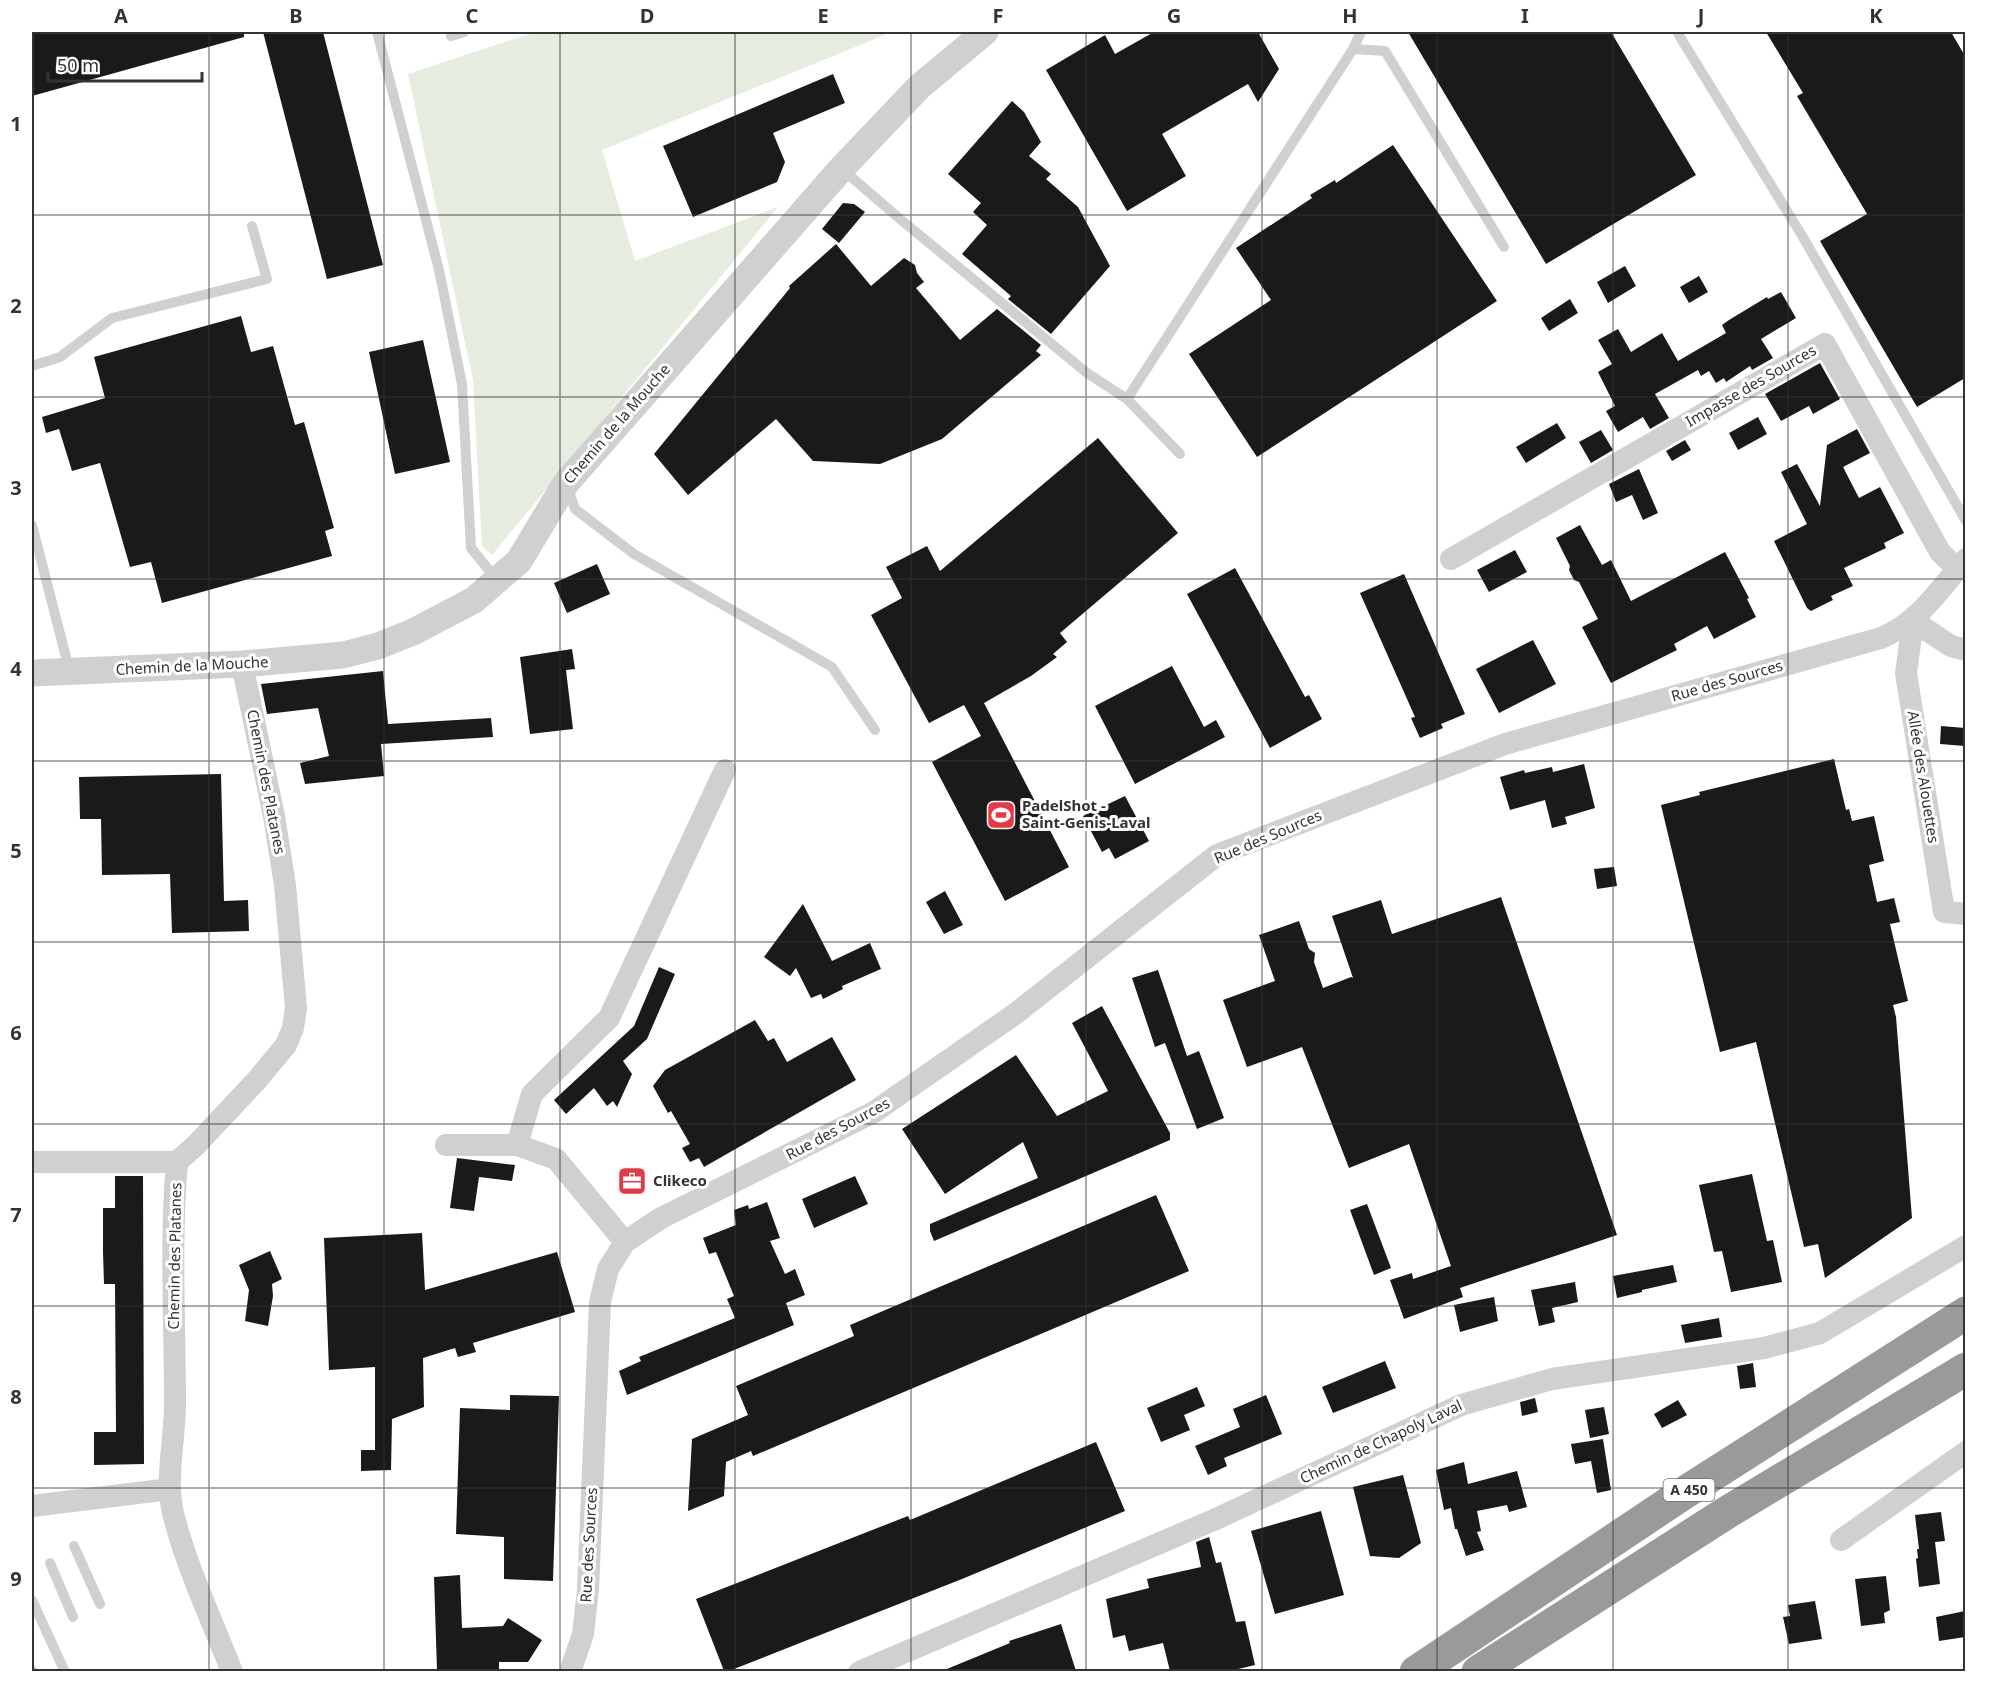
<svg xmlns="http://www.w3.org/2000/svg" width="1997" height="1703" viewBox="0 0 1997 1703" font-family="'Noto Sans',sans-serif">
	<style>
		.green { fill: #e6ecdf }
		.building { fill: #1a1a1a }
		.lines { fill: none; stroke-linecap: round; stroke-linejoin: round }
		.service { stroke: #d0d0d0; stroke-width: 10 }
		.minor { stroke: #d0d0d0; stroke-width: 22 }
		.tertiary { stroke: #d0d0d0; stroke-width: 27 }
		.motorway { stroke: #9a9a9a; stroke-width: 33 }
		.grid { fill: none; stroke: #333; stroke-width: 1.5; stroke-opacity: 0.55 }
		.labels { text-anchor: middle; stroke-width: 6; stroke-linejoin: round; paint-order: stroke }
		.shield { fill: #fff; stroke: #707070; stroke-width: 1.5 }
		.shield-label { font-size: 14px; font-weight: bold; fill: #333 }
		.street-label { font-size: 15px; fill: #333; stroke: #fff }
		.poi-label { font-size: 15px; font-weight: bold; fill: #333; stroke: #fff; text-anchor: start }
		.neatline { fill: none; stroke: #333; stroke-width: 2 }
		.grid-label { font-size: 20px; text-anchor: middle; font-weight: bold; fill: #333 }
	</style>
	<rect width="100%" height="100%" fill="#fff"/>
	<path class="green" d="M 535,32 L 892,32 L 602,150 L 635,261 L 778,207 L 492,555 L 482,546 L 473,380 L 408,74 Z"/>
	<path class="building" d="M 32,32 L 244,32 L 244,37 L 32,96 Z
		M 263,32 L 323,32 L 383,265 L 327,279 Z
		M 1154,32 L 1258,32 L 1279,69 L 1258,102 L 1248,84 L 1162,134 L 1186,176 L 1127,211 L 1046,70 L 1105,35 L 1115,54 Z
		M 1408,32 L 1611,32 L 1696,175 L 1546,264 Z
		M 1766,32 L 1951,32 L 1965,56 L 1965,378 L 1917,407 L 1820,241 L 1867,214 L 1797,96 L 1803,93 Z
		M 833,74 L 845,103 L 773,133 L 785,162 L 777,182 L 693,217 L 663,146 Z
		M 1012,101 L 1024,112 L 1041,142 L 1029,156 L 1051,174 L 1046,179 L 1078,207 L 1110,266 L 1051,334 L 1008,299 L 1011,296 L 962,254 L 987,225 L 973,212 L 981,203 L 948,174 Z
		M 1393,145 L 1497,301 L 1257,457 L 1189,354 L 1271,300 L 1236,248 L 1312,198 L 1310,195 L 1335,180 L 1336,183 Z
		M 843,203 L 854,204 L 865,212 L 839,243 L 822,229 Z
		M 836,244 L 871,286 L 904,258 L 915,265 L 917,273 L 924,282 L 916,288 L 960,340 L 997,309 L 1041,345 L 1036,351 L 1041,355 L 942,439 L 880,464 L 813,461 L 776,419 L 688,495 L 654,454 L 790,288 L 789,286 Z
		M 1625,266 L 1636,286 L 1608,303 L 1597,282 Z
		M 1699,276 L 1708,292 L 1689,303 L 1680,287 Z
		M 1781,292 L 1796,318 L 1761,339 L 1773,358 L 1752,370 L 1750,366 L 1726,382 L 1724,378 L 1716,383 L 1709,371 L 1701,376 L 1698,370 L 1655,394 L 1669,418 L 1650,429 L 1643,417 L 1618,432 L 1606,411 L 1615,406 L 1598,372 L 1612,364 L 1598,340 L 1618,329 L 1631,352 L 1662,333 L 1678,361 L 1726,333 L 1722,325 L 1729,320 L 1767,297 L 1768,299 Z
		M 1570,299 L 1578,313 L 1549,331 L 1541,318 Z
		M 241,316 L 251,352 L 273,346 L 295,425 L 304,422 L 334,528 L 325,531 L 332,556 L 162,603 L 151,562 L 130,567 L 100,463 L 72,471 L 59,429 L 46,433 L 42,417 L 105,398 L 94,357 Z
		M 423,340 L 450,462 L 395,474 L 369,352 Z
		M 1820,363 L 1840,399 L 1813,414 L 1809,406 L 1781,421 L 1765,394 Z
		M 1758,417 L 1767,434 L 1738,450 L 1729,433 Z
		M 1557,423 L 1566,438 L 1526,463 L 1516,447 Z
		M 1857,429 L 1870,453 L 1843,467 L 1859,498 L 1880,487 L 1904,533 L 1884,543 L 1886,548 L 1844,568 L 1853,586 L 1831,596 L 1833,600 L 1811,611 L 1807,608 L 1774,541 L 1807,524 L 1781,472 L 1797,464 L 1820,506 L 1827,445 Z
		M 1601,430 L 1613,450 L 1591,463 L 1579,442 Z
		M 1098,438 L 1178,533 L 1060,633 L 1067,642 L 1053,654 L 1057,657 L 1031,676 L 984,703 L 1069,867 L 1005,901 L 932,762 L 981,736 L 964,705 L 929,723 L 871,615 L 902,598 L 886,567 L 927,546 L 940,571 Z
		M 1685,440 L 1691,450 L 1672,461 L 1666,451 Z
		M 1639,469 L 1658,513 L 1643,520 L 1632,495 L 1616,502 L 1609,484 Z
		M 1580,525 L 1602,565 L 1611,560 L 1631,601 L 1725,552 L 1749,598 L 1747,599 L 1756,617 L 1714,639 L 1707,626 L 1674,644 L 1677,650 L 1611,683 L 1582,627 L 1598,619 L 1579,582 L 1574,580 L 1569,570 L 1570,566 L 1556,538 Z
		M 1515,550 L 1527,572 L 1489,592 L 1477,570 Z
		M 597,564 L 610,594 L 567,613 L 554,583 Z
		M 1235,568 L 1305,697 L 1309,695 L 1322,719 L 1270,748 L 1187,594 Z
		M 1404,574 L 1465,714 L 1441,724 L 1443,728 L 1420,738 L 1411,718 L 1415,717 L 1360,593 Z
		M 1533,640 L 1556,684 L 1499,713 L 1476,669 Z
		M 572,649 L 575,669 L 566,670 L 573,729 L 530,734 L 520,657 Z
		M 1172,666 L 1204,727 L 1216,720 L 1225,737 L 1135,784 L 1095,706 Z
		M 383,671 L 388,724 L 491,718 L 493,737 L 381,744 L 384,776 L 305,784 L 300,763 L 329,756 L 318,708 L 267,714 L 261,684 Z
		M 1941,726 L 1965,728 L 1965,746 L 1940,744 Z
		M 1834,759 L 1846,810 L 1849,809 L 1852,821 L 1874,816 L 1884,861 L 1869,865 L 1877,902 L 1894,898 L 1900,922 L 1890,924 L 1908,1001 L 1893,1005 L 1896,1017 L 1912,1218 L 1825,1278 L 1818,1244 L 1804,1247 L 1756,1042 L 1720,1052 L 1661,805 L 1700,795 L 1699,792 Z
		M 1584,764 L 1595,808 L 1565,817 L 1567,824 L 1552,828 L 1545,800 L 1510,810 L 1500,777 L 1524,770 L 1525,773 L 1552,767 L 1553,772 Z
		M 221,774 L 224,901 L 248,900 L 249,931 L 172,933 L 170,874 L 102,875 L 101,819 L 80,819 L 79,777 Z
		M 1125,796 L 1149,841 L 1115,859 L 1109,848 L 1102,852 L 1083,816 Z
		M 1614,867 L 1617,886 L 1597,889 L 1594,869 Z
		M 945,891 L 963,925 L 944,934 L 926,902 Z
		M 1501,897 L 1617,1235 L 1460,1288 L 1463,1297 L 1404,1319 L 1390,1280 L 1412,1273 L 1413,1279 L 1451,1266 L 1409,1144 L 1349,1168 L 1302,1047 L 1247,1067 L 1223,1000 L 1275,981 L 1259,935 L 1299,921 L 1309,949 L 1315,953 L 1314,962 L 1323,988 L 1351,977 L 1353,978 L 1332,916 L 1381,900 L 1392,934 Z
		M 803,904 L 832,961 L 870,943 L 881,969 L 842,986 L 843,989 L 823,999 L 821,994 L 811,998 L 796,968 L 790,976 L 764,957 Z
		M 659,967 L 675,974 L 647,1039 L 623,1061 L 632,1074 L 617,1107 L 613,1101 L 607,1106 L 594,1088 L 566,1114 L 554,1100 L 634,1026 Z
		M 1158,970 L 1187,1056 L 1199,1051 L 1224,1118 L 1197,1129 L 1165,1043 L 1155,1047 L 1132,978 Z
		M 1102,1006 L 1170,1133 L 1170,1140 L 934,1241 L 930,1231 L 930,1224 L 1038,1178 L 1023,1142 L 945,1194 L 902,1129 L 1016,1055 L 1057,1116 L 1108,1091 L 1072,1023 Z
		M 755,1020 L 768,1041 L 774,1038 L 787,1062 L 832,1037 L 856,1080 L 704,1167 L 699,1158 L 690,1162 L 682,1148 L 690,1144 L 671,1111 L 668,1113 L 653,1086 L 665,1070 Z
		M 457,1158 L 515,1165 L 512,1181 L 479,1177 L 474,1211 L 450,1208 Z
		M 1752,1174 L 1767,1241 L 1773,1240 L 1782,1282 L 1731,1292 L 1722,1251 L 1714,1252 L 1699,1185 Z
		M 115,1176 L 143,1176 L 144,1464 L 94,1465 L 94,1432 L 116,1432 L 115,1284 L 104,1284 L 103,1252 L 103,1208 L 115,1208 Z
		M 855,1176 L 868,1204 L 814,1228 L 802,1199 Z
		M 1156,1195 L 1189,1271 L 753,1456 L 751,1451 L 726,1462 L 724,1496 L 688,1511 L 692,1439 L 748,1415 L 736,1386 L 854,1336 L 850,1325 Z
		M 767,1202 L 780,1238 L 770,1241 L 785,1274 L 795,1269 L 805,1295 L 786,1303 L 794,1325 L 627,1395 L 619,1371 L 641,1361 L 639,1357 L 735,1318 L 727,1299 L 734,1296 L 716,1252 L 709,1254 L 703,1238 L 736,1225 L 734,1210 L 748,1205 L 749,1209 Z
		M 1367,1204 L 1391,1268 L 1374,1275 L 1350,1210 Z
		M 422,1233 L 425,1290 L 557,1252 L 575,1312 L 473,1343 L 476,1352 L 458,1357 L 455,1348 L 423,1358 L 424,1407 L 392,1419 L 391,1470 L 361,1471 L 361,1450 L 375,1450 L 375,1367 L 329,1370 L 324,1238 Z
		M 270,1251 L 282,1279 L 272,1284 L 273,1296 L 268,1326 L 245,1321 L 249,1290 L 239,1265 Z
		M 1673,1265 L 1677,1282 L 1642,1290 L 1642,1292 L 1617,1298 L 1613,1276 Z
		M 1575,1282 L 1578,1302 L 1552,1308 L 1555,1322 L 1539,1326 L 1531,1290 Z
		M 1494,1297 L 1498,1321 L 1460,1332 L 1454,1305 Z
		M 1719,1318 L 1722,1337 L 1685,1343 L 1681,1325 Z
		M 1385,1361 L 1396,1388 L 1333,1413 L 1322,1387 Z
		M 1753,1363 L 1756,1387 L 1740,1389 L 1737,1366 Z
		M 1197,1387 L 1205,1406 L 1184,1415 L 1190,1430 L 1161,1442 L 1147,1408 Z
		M 510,1395 L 559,1396 L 553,1581 L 504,1579 L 504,1537 L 456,1534 L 460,1408 L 510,1410 Z
		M 1266,1395 L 1282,1434 L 1224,1458 L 1227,1466 L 1208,1475 L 1195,1446 L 1240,1427 L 1233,1409 Z
		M 1535,1398 L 1538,1412 L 1522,1416 L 1520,1402 Z
		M 1678,1400 L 1687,1415 L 1662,1428 L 1654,1414 Z
		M 1604,1407 L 1609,1434 L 1590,1438 L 1585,1410 Z
		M 1603,1439 L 1611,1490 L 1597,1493 L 1591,1461 L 1575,1464 L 1571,1444 Z
		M 1096,1442 L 1125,1511 L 962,1579 L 729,1671 L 724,1671 L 696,1599 L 908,1516 L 910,1520 Z
		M 1464,1462 L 1468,1484 L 1517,1471 L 1527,1507 L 1509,1512 L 1507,1505 L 1477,1511 L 1481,1531 L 1477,1532 L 1484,1550 L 1466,1556 L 1457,1529 L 1455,1529 L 1451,1508 L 1444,1510 L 1436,1470 Z
		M 1403,1475 L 1421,1543 L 1399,1558 L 1370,1556 L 1353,1487 Z
		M 1321,1511 L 1344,1595 L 1275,1614 L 1251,1531 Z
		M 1941,1512 L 1945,1541 L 1935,1542 L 1940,1584 L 1919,1587 L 1916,1559 L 1918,1558 L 1917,1549 L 1919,1549 L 1915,1515 Z
		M 1209,1537 L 1216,1563 L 1221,1562 L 1236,1622 L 1245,1621 L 1255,1665 L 1230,1671 L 1170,1671 L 1163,1643 L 1129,1651 L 1125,1635 L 1113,1638 L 1106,1599 L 1149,1588 L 1147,1579 L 1201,1567 L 1196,1542 Z
		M 460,1575 L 462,1628 L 503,1626 L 508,1618 L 542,1640 L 528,1662 L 499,1662 L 499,1671 L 437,1671 L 434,1577 Z
		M 1886,1576 L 1890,1610 L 1884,1613 L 1885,1623 L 1861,1626 L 1855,1579 Z
		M 1815,1601 L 1822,1639 L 1789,1644 L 1783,1617 L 1790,1616 L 1788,1605 Z
		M 1965,1611 L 1965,1637 L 1939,1641 L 1936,1617 Z
		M 1061,1624 L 1076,1671 L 942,1671 L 1010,1643 L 1009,1641 Z"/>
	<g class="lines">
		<path class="service" d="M 377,32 L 439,270 L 462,384 L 471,548 L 496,579
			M 1677,32 L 1804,239 L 1966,521
			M 451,36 L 464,32
			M 1353,49 L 1361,32
			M 842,169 L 900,219 L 1087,373 L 1127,399 L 1180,454
			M 32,366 L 60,357 L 112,318 L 267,279 L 252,226
			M 1127,399 L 1353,49 L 1385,51 L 1504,247
			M 568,489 L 575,509 L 634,554 L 832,667 L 875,730
			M 32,525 L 67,661 L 67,672
			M 74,1546 L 100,1604
			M 50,1563 L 73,1617
			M 32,1600 L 65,1672
			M 32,1670 L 32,1672"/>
		<path class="minor" d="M 1451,559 L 1825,344 L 1940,552 L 1957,569
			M 1913,621 L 1906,673 L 1944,912 L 1966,914
			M 1913,621 L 1951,646 L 1966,650
			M 446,1145 L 517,1145 L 556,1159 L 625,1242
			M 517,1145 L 532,1094 L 609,1018 L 725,770
			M 32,1162 L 177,1162
			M 32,1506 L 170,1489
			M 1841,1540 L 1966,1452
			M 232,1672 C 212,1620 186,1566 173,1513 C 165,1478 175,1439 175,1404 C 175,1323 170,1242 177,1162 L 196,1145 L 257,1080 L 286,1045 L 293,1028 L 296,1008 L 285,885 L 274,816 L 242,664
			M 570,1672 L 583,1634 L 588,1590 L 600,1302 L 608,1269 L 625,1242 L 661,1218 L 874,1112 L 1015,1014 L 1217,855 L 1505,744 L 1881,638 C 1920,622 1939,589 1966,559
			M 859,1672 L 1216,1519 L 1461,1405 L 1552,1379 L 1764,1348 L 1820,1333 L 1966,1246"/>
		<path class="tertiary" d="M 32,673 L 242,664 L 343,655 L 378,646 L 413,632 L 474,600 L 519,561 L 566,483 L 841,169 L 919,87 L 985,32"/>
		<path class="motorway" d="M 1416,1672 L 1684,1493 L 1966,1313
			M 1478,1672 L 1726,1513 L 1966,1369"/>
	</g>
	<path class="grid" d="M 209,32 L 209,1672M 384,32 L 384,1672M 560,32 L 560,1672M 735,32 L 735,1672M 911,32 L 911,1672M 1086,32 L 1086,1672M 1262,32 L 1262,1672M 1437,32 L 1437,1672M 1613,32 L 1613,1672M 1788,32 L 1788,1672M 32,215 L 1966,215M 32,397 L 1966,397M 32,579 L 1966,579M 32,761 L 1966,761M 32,942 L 1966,942M 32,1124 L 1966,1124M 32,1306 L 1966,1306M 32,1488 L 1966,1488"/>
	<defs>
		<g id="stadium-square" transform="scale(1.5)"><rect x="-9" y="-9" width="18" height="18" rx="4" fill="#e63946" stroke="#fff"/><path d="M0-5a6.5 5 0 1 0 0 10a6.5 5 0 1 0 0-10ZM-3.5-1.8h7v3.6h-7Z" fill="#fff"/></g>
		<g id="office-square" transform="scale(1.5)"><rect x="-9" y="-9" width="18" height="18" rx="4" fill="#e63946" stroke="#fff"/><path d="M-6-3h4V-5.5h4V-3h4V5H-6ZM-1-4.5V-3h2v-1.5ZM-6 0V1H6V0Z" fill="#fff"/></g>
	</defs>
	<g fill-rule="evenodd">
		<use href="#stadium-square" x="1001" y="815"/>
		<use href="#office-square" x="632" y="1181"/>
	</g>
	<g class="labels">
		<rect class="shield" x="1663.5" y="1479" width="51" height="22" rx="4.5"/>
		<g class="shield-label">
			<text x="1689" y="1495">A 450</text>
		</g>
		<g class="street-label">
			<text transform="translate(1751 386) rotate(-30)" y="5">Impasse des Sources</text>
			<text transform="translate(617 424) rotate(-49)" y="5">Chemin de la Mouche</text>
			<text transform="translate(192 666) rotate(-3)" y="5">Chemin de la Mouche</text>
			<text transform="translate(1727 681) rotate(-16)" y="5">Rue des Sources</text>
			<text transform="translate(1923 777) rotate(81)" y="5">Allée des Alouettes</text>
			<text transform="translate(266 782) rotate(79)" y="5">Chemin des Platanes</text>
			<text transform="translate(1268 837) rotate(-23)" y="5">Rue des Sources</text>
			<text transform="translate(838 1129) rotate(-28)" y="5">Rue des Sources</text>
			<text transform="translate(175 1256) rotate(-89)" y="5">Chemin des Platanes</text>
			<text transform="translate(1381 1442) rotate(-25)" y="5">Chemin de Chapoly Laval</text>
			<text transform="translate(589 1545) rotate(-87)" y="5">Rue des Sources</text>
		</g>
		<g class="poi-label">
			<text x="1022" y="811">PadelShot -<tspan x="1022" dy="17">Saint-Genis-Laval</tspan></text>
			<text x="653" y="1186">Clikeco</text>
		</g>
	</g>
	<rect width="1997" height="1703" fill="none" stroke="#ffffff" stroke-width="66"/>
	<path d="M48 72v9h154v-9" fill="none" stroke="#333333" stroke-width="3"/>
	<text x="57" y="72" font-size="18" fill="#333333" stroke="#ffffff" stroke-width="4.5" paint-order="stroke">50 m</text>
	<rect x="33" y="33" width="1931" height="1637" class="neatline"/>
	<g class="grid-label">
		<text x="121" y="23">A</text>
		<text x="296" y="23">B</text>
		<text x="472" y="23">C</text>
		<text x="647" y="23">D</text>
		<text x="823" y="23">E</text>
		<text x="998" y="23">F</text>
		<text x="1174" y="23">G</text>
		<text x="1350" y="23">H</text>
		<text x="1525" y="23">I</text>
		<text x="1701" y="23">J</text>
		<text x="1876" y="23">K</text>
		<text x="16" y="131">1</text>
		<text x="16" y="313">2</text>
		<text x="16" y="495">3</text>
		<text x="16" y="676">4</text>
		<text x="16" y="858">5</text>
		<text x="16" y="1040">6</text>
		<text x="16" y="1222">7</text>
		<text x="16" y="1404">8</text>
		<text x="16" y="1586">9</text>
	</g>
</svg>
